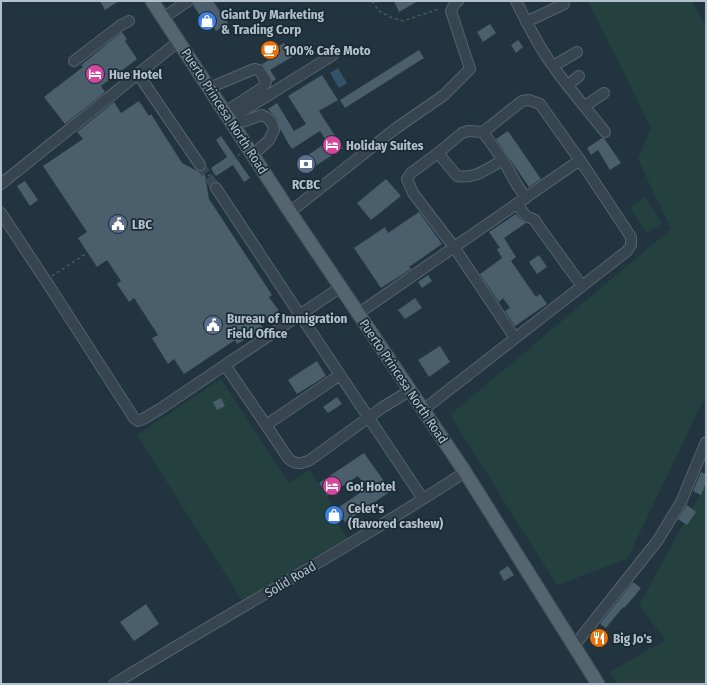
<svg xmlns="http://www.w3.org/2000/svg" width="707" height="685" viewBox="0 0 707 685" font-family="'Fira Sans Condensed',sans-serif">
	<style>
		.green { fill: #24413f }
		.water { fill: #345369 }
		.building { fill: #4a5e6c }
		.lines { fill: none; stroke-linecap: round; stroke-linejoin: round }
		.minor-tunnel { stroke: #384955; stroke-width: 10; stroke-dasharray: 10 5; stroke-linecap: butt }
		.minor-casing { stroke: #54636e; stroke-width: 12 }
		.major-casing { stroke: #3f4f59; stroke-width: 15 }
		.path { stroke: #425d5b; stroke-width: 1.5; stroke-dasharray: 3 3; stroke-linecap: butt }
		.minor { stroke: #364550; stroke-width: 10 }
		.major { stroke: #546570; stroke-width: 13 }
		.labels { text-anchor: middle; stroke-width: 3.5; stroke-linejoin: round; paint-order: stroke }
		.poi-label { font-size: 13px; font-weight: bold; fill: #b2c0cb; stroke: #1b2b35; text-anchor: start }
		.street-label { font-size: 13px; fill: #b2c0cb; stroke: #1b2b35 }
	</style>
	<rect width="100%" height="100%" fill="#223440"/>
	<path class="green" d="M 588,1 L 692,1 L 706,27 L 706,395 L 627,559 L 557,585 L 450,415 L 671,229 L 638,159 L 651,128 Z
		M 644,197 L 662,223 L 647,233 L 630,208 Z
		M 221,379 L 289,483 L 309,470 L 332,504 L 327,508 L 347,538 L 242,600 L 137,435 Z
		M 706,483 L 706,684 L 618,684 L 610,672 L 665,640 L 639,605 Z"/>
	<path class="water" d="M 338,68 L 347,83 L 339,88 L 330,73 Z"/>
	<path class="building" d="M 100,1 L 119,1 L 105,10 Z
		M 194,1 L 213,1 L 228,23 L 216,31 L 208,17 L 203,20 L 193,5 Z
		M 394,1 L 418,1 L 399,12 Z
		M 490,24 L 496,33 L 483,42 L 477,32 Z
		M 122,32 L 127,39 L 125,41 L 137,59 L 101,86 L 105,92 L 65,124 L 44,97 L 83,67 L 81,65 Z
		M 518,40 L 523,47 L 516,53 L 511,45 Z
		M 284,43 L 292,57 L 270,70 L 276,79 L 272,82 L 271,78 L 264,67 L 262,64 L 269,60 L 265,54 Z
		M 419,50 L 424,58 L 345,108 L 340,100 Z
		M 322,75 L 338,100 L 319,111 L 343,148 L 308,171 L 301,160 L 327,142 L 320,131 L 292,149 L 285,138 L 285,137 L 280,129 L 277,119 L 268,109 L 277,103 L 294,131 L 306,124 L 288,96 Z
		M 139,101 L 149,116 L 151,114 L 182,163 L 205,175 L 209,199 L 272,295 L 269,297 L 279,311 L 260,324 L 263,328 L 237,344 L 235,340 L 184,374 L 174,359 L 168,364 L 152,338 L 158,335 L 134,298 L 129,302 L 117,284 L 121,281 L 107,260 L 97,267 L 78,238 L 87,232 L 43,166 L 83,139 L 77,132 L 114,102 L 121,113 Z
		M 508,131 L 541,179 L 529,187 L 496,139 Z
		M 221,136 L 250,178 L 244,182 L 233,165 L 216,176 L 211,168 L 227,157 L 216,140 Z
		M 602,138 L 604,138 L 621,163 L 610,170 L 598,150 L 591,155 L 587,148 Z
		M 386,179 L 401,196 L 371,220 L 357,203 Z
		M 25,181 L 38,200 L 30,206 L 17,186 Z
		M 419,212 L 442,244 L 409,267 L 411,269 L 381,288 L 354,248 L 385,227 L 388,233 Z
		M 516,214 L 521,220 L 526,223 L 504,238 L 516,257 L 511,261 L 536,297 L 540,294 L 547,304 L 515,326 L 505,311 L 510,308 L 503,298 L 499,302 L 480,274 L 502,258 L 497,249 L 500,248 L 489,232 Z
		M 539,255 L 547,267 L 537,274 L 529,262 Z
		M 428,275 L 432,281 L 422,288 L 418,282 Z
		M 415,298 L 422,308 L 405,319 L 398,310 Z
		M 440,346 L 450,362 L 429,377 L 418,360 Z
		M 317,361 L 326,376 L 297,394 L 288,380 Z
		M 337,397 L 342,404 L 328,413 L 323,407 Z
		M 221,398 L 225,406 L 217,410 L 213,402 Z
		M 364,453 L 391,491 L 345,522 L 336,509 L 367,488 L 358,476 L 327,496 L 319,483 Z
		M 701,472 L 706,474 L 706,483 L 701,495 L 693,491 Z
		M 687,505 L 696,512 L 687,525 L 678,519 Z
		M 508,566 L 514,575 L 504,581 L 499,572 Z
		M 633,582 L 641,588 L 632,599 L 624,608 L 623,607 L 606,628 L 600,624 Z
		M 146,604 L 159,624 L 134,641 L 120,622 Z"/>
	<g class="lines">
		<path class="minor-tunnel" d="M 200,165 L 216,188"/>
		<g class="minor-casing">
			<path id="minor" d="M 516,1 C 527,23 538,46 553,66 C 569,89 588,110 605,132
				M 163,18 L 188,1
				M 526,22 L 564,4
				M 74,61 L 121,25 L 129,21
				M 553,66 L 577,52
				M 138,74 L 200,165
				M 568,85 L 579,76
				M 209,88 L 254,69 L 259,70 L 266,81 L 265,84 L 262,88 L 225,112
				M 585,106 L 604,93
				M 230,119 L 333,55
				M 234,125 L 262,115 C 269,118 273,122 274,130 L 269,140 L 253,155
				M 483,132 L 503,160 L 517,185 L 526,198
				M 438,153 L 457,176 C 476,179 487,169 503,160
				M 1,184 L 179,41
				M 216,188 L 300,315 L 423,499
				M 517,204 L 526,216 L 535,220 L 537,224 L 582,286
				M 290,212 L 395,129 L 444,95 L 470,69 L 451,11 L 455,3 L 458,1
				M 1,213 L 46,281 L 134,418 L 138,421 L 143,419 L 160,409 L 341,287
				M 359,313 L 580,160
				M 225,365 L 266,425 L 288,458 C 295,465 301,464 310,460 L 383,407 L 411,390
				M 423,410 L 627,251 L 631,245 L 631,237 L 584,166 L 540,104 L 529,100 L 522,101 L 483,132 L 468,131 L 462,133 L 438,153 L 411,173 L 407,179 L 413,193 L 454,247 L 515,338
				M 266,425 L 340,375
				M 574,646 L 658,540 L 681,502 L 706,442
				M 114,684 C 230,612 351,547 465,472"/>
		</g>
		<g class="major-casing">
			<path id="major" d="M 152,1 L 290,212 L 465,472 L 598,684"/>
		</g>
		<path class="path" d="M 372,1 L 379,11 L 390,17 L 403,21 L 439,9
			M 208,176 L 240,154
			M 52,276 L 87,253"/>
		<use href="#minor" class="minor"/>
		<use href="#major" class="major"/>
	</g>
	<defs>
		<g id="shop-disc" transform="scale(1)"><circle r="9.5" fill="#3f7fe0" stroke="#1b2b35"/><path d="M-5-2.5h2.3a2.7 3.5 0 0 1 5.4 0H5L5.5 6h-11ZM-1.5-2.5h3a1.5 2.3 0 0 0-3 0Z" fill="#fff"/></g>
		<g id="cafe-disc" transform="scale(1)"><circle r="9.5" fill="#e8710a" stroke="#1b2b35"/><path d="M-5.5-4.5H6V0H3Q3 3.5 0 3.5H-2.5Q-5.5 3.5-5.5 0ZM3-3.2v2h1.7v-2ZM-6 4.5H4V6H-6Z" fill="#fff"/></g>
		<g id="hotel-disc" transform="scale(1)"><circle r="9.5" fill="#d1479c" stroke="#1b2b35"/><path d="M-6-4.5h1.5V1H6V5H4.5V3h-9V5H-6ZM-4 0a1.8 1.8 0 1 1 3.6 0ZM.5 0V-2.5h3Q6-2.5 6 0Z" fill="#fff"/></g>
		<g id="bank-disc" transform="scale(1)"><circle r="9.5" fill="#5c6f8a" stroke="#1b2b35"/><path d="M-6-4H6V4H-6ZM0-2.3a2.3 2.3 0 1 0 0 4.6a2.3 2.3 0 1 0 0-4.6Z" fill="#fff"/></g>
		<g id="civic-disc" transform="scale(1)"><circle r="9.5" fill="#5c6f8a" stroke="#1b2b35"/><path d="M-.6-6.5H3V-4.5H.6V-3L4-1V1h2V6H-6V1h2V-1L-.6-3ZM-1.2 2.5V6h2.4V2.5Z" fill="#fff"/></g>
		<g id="restaurant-disc" transform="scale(1)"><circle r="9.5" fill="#e8710a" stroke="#1b2b35"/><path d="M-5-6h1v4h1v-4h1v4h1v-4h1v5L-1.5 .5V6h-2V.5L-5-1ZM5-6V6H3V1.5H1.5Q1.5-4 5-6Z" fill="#fff"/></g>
	</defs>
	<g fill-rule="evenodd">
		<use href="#shop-disc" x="207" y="21"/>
		<use href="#cafe-disc" x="270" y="50"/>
		<use href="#hotel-disc" x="95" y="74"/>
		<use href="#hotel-disc" x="332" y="145"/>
		<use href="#bank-disc" x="306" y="164"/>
		<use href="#civic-disc" x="118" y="224"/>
		<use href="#civic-disc" x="213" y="325"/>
		<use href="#hotel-disc" x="332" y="486"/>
		<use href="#shop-disc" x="334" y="515"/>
		<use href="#restaurant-disc" x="599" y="638"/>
	</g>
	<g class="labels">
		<g class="poi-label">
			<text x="221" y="19">Giant Dy Marketing<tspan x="221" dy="15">&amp; Trading Corp</tspan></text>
			<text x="284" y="55">100% Cafe Moto</text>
			<text x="109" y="79">Hue Hotel</text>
			<text x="346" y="150">Holiday Suites</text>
			<text x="306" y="189" text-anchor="middle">RCBC</text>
			<text x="132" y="229">LBC</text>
			<text x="227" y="323">Bureau of Immigration<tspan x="227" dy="15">Field Office</tspan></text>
			<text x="346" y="491">Go! Hotel</text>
			<text x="348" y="513">Celet's<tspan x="348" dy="15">(flavored cashew)</tspan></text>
			<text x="613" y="643">Big Jo's</text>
		</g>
		<g class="street-label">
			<text transform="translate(225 111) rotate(57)" y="5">Puerto Princesa North Road</text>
			<text transform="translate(404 381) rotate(56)" y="5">Puerto Princesa North Road</text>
			<text transform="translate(290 579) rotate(-31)" y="5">Solid Road</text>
		</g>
	</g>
	<rect width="707" height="685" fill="none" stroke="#b2c0cb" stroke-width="4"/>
</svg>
